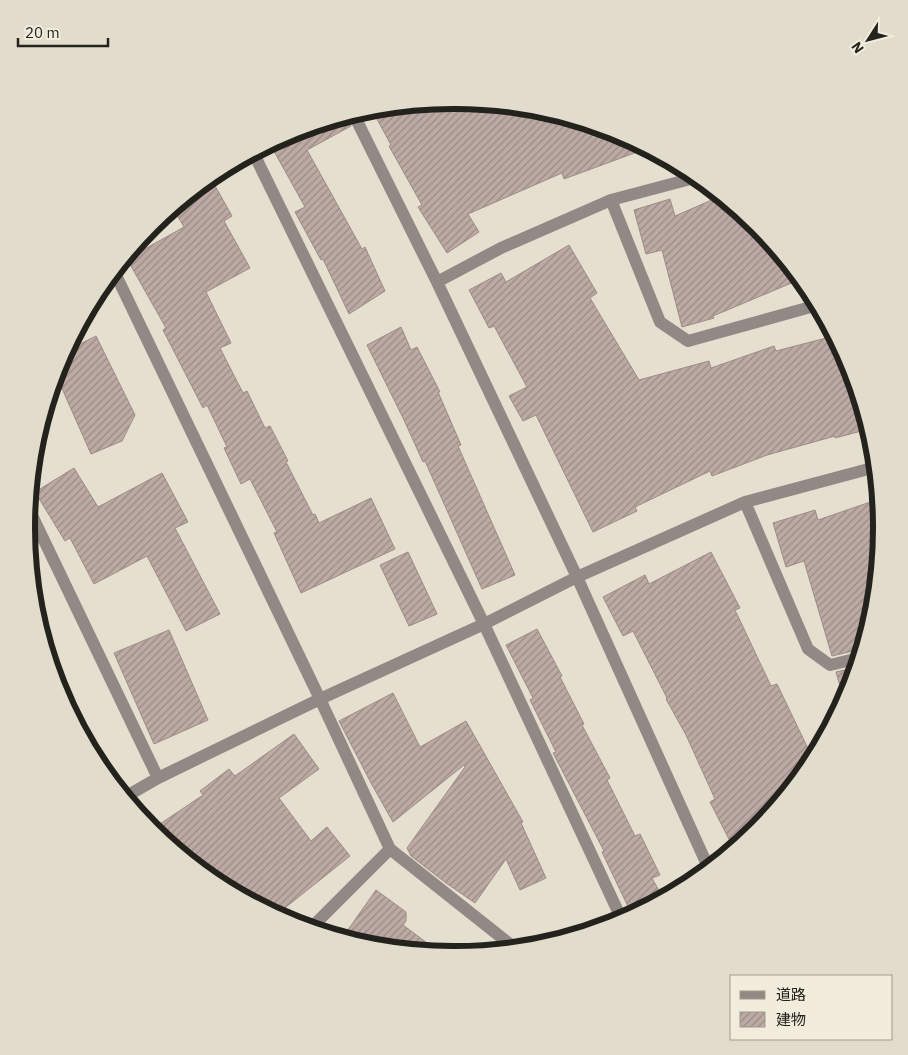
<svg xmlns="http://www.w3.org/2000/svg" width="908" height="1055" viewBox="0 0 908 1055" font-family="'IBM Plex Sans','Noto Sans JP',sans-serif">
	<style>
		.building { fill: url(#building-hatch); stroke: #9e8b86 }
		.lines { fill: none; stroke-linecap: round; stroke-linejoin: round }
		.street { stroke: #918986; stroke-width: 12 }
		.rim { fill: none; stroke: #24221c; stroke-width: 6 }
	</style>
	<defs>
		<pattern id="building-hatch" width="6" height="6" patternUnits="userSpaceOnUse" patternTransform="scale(1.25)"><rect width="6" height="6" fill="#bdaaa5"/><path d="M-1 1l2-2M0 6l6-6M5 7l2-2" fill="none" stroke="#998a86"/></pattern>
	</defs>
	<rect width="100%" height="100%" fill="#e4dfce"/>
	<path class="building" d="M 454,100 L 538,108 L 618,132 L 648,148 L 564,179 L 562,173 L 468,214 L 479,232 L 447,253 L 418,207 L 422,205 L 389,146 L 391,145 L 371,108 Z
		M 346,116 L 351,126 L 307,150 L 362,249 L 365,247 L 385,291 L 349,314 L 323,259 L 321,260 L 295,212 L 305,207 L 270,144 L 292,132 Z
		M 210,177 L 232,216 L 224,221 L 250,268 L 206,292 L 231,343 L 220,348 L 243,393 L 247,391 L 265,428 L 270,426 L 288,461 L 286,462 L 313,515 L 315,514 L 319,523 L 371,498 L 395,549 L 301,593 L 274,533 L 277,532 L 250,479 L 241,484 L 224,448 L 227,447 L 207,405 L 203,408 L 163,330 L 166,328 L 127,259 L 184,227 L 173,208 Z
		M 721,196 L 757,225 L 801,279 L 713,316 L 714,318 L 682,327 L 662,250 L 646,254 L 634,210 L 670,199 L 675,216 Z
		M 569,245 L 597,293 L 590,298 L 639,380 L 709,361 L 711,368 L 774,346 L 776,351 L 834,336 L 849,364 L 869,429 L 835,438 L 835,436 L 767,455 L 712,476 L 710,471 L 635,507 L 637,511 L 593,532 L 536,415 L 523,421 L 509,396 L 527,387 L 494,326 L 489,328 L 469,290 L 501,273 L 506,282 Z
		M 401,327 L 411,350 L 417,347 L 440,392 L 438,392 L 461,445 L 458,446 L 515,575 L 482,589 L 425,461 L 423,462 L 404,420 L 367,345 Z
		M 96,336 L 135,415 L 122,441 L 91,454 L 56,375 L 59,364 L 66,351 Z
		M 74,468 L 98,507 L 162,473 L 188,522 L 175,528 L 220,614 L 186,631 L 147,556 L 94,584 L 70,538 L 65,541 L 35,492 Z
		M 879,499 L 882,528 L 873,611 L 862,650 L 857,650 L 832,656 L 804,561 L 786,567 L 773,523 L 815,510 L 818,520 Z
		M 408,552 L 437,614 L 409,626 L 380,565 Z
		M 711,552 L 740,608 L 735,610 L 771,686 L 777,684 L 813,759 L 810,765 L 756,830 L 734,849 L 710,802 L 715,799 L 686,735 L 666,699 L 667,698 L 633,631 L 623,636 L 603,597 L 645,575 L 649,584 Z
		M 537,629 L 562,676 L 560,677 L 584,724 L 582,725 L 610,778 L 607,780 L 635,836 L 640,834 L 660,875 L 652,878 L 663,898 L 632,915 L 602,852 L 604,851 L 553,753 L 556,752 L 530,700 L 533,698 L 506,645 Z
		M 169,630 L 208,720 L 154,744 L 114,653 Z
		M 857,667 L 849,691 L 844,700 L 836,672 Z
		M 393,693 L 420,747 L 466,721 L 523,822 L 521,823 L 546,878 L 520,890 L 506,859 L 475,903 L 446,883 L 411,856 L 407,848 L 465,767 L 464,765 L 393,822 L 371,783 L 339,721 Z
		M 294,734 L 319,769 L 279,798 L 311,841 L 327,827 L 350,856 L 276,915 L 216,883 L 151,830 L 203,795 L 200,791 L 229,769 L 235,776 Z
		M 376,890 L 406,912 L 406,921 L 403,925 L 442,954 L 370,947 L 356,943 L 345,934 Z"/>
	<g class="lines">
		<path class="street" d="M 353,113 L 437,282 L 577,577 L 709,869
			M 253,152 L 484,624 L 622,920
			M 611,200 L 698,177
			M 114,271 L 320,699 L 390,849 L 310,929
			M 437,282 L 501,248 L 611,200 L 660,322 L 688,341 L 818,305
			M 745,502 L 808,649 L 830,665 L 859,658
			M 28,507 L 158,778
			M 125,797 L 158,778 L 320,699 L 484,624 L 577,577 L 745,502 L 876,467
			M 390,849 L 516,949"/>
	</g>
	<path d="M0 0H908V1055H0ZM453 109H455A418 418 0 0 1 873 527V528A418 418 0 0 1 455 946H453A418 418 0 0 1 35 528V527A418 418 0 0 1 453 109Z" fill="#e1dccc" fill-rule="evenodd"/>
	<path class="rim" d="M453 109H455A418 418 0 0 1 873 527V528A418 418 0 0 1 455 946H453A418 418 0 0 1 35 528V527A418 418 0 0 1 453 109Z"/>
	<rect x="730" y="975" width="162" height="65" fill="#f1ecdb" stroke="#9f9b8f"/>
	<rect x="740" y="991" width="25" height="8" fill="#918986" stroke="#9f9b8f"/>
	<text x="776" y="1000" font-size="15" fill="#24221c">道路</text>
	<rect x="740" y="1012" width="25" height="15" fill="url(#building-hatch)" stroke="#9f9b8f"/>
	<text x="776" y="1025" font-size="15" fill="#24221c">建物</text>
	<g transform="translate(868 40) rotate(234)" stroke="#f1ecdb" stroke-width="4" paint-order="stroke">
	<path d="M0-4L9 19L0 12L-9 19Z" fill="#24221c"/>
	<text y="-8" font-size="14" font-weight="bold" text-anchor="middle" fill="#24221c">N</text>
	</g>
	<path d="M18 38v8h90v-8" fill="none" stroke="#24221c" stroke-width="2.5"/>
	<text x="25" y="38" font-size="15" fill="#24221c" stroke="#f1ecdb" stroke-width="4" paint-order="stroke">20 m</text>
</svg>
